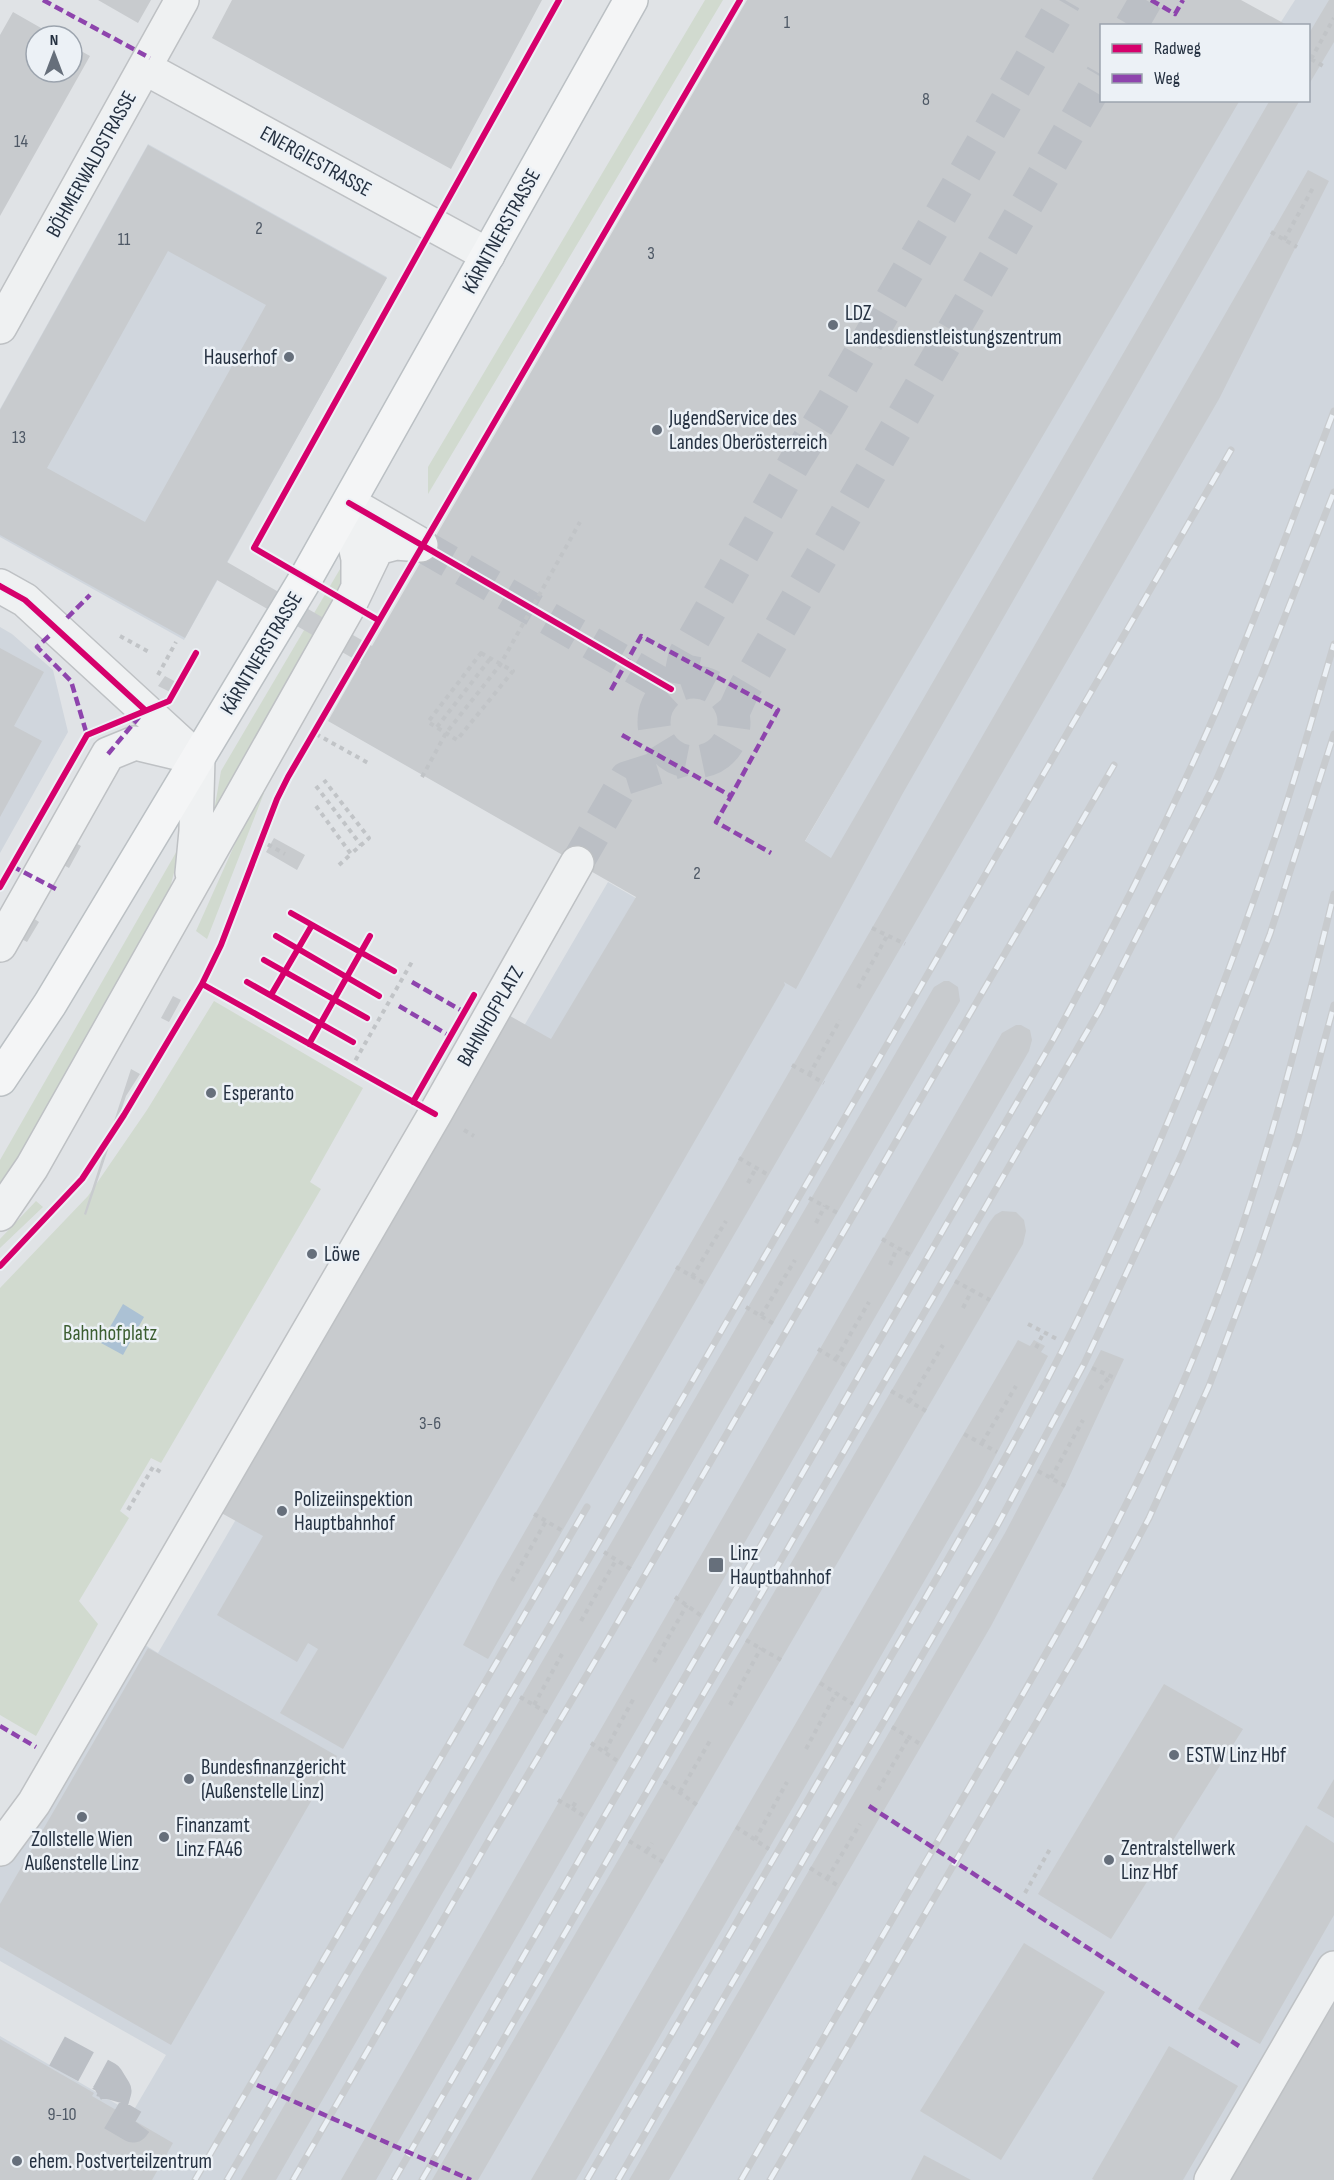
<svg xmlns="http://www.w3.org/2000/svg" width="1334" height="2180" viewBox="0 0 1334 2180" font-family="'Sofia Sans Condensed',sans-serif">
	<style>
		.built { fill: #d0d6dd }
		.green { fill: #d1dacf }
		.water { fill: #abc1d4 }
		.building { fill: #c8cbce; fill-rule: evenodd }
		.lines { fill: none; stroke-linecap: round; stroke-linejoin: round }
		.minor-tunnel { stroke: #bbbfc5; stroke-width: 33; stroke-dasharray: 33 16; stroke-linecap: butt }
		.minor-casing { stroke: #bec1c4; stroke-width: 36 }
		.major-casing { stroke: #bbc0c4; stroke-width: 36 }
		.path { stroke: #c1c4c7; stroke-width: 4; stroke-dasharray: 4.5 4.5; stroke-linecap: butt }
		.minor { stroke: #eff1f2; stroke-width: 33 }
		.major { stroke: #f4f5f6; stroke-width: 33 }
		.rail-casing { stroke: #c8cbce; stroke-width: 7 }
		.rail { stroke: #ecf1f6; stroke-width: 4.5; stroke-dasharray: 14; stroke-linecap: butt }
		.quiet { stroke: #8e44ad; stroke-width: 4.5; stroke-dasharray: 9 4.5; stroke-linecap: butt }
		.cycleway-casing { stroke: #ecf1f6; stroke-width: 10 }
		.cycleway { stroke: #d6006c; stroke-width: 6 }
		.poi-dot { fill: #666f7b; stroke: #ecf1f6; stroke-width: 2 }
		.labels { text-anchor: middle; stroke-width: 5; stroke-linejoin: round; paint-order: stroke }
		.number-label { font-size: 18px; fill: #4e5865 }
		.street-label { font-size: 21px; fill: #253141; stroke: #ecf1f6 }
		.poi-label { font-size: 21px; fill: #253141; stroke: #ecf1f6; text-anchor: start }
		.park-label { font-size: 21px; fill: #3c5e31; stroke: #ecf1f6 }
	</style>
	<rect width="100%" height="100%" fill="#e0e3e6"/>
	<path class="built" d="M 1295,0 L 1334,0 L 1334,2180 L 0,2180 L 0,2036 L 132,2113 L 166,2055 L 0,1961 L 0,1857 L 129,1635 L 158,1653 L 608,882 L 738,957 L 1235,101 L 1308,100 L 1308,26 L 1279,25 Z
		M 148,144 L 387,277 L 184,640 L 0,537 L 0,409 Z
		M 0,627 L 12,634 L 53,670 L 68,732 L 0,853 Z"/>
	<path class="green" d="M 705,0 L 723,0 L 428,494 L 428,467 Z
		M 343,564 L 353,568 L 211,828 L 221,771 Z
		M 259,790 L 264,793 L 207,939 L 196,931 Z
		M 182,842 L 164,911 L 0,1192 L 0,1160 Z
		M 214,1001 L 363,1088 L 310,1182 L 321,1189 L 161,1463 L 151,1458 L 120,1511 L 129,1518 L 79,1601 L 98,1624 L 36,1736 L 0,1715 L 0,1288 L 88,1196 L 147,1110 Z
		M 36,1201 L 43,1207 L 0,1248 L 0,1239 Z"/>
	<path class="water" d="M 123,1304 L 144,1317 L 123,1355 L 101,1343 Z"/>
	<path class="building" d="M 98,0 L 151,0 L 138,23 Z
		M 232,0 L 542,0 L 451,169 L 212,38 Z
		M 747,0 L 1241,0 L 1285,24 L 1102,26 L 1102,100 L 1240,100 L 805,841 L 831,858 L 1270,100 L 1300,100 L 903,793 L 796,989 L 784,982 L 785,985 L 343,1749 L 280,1713 L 318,1649 L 308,1643 L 297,1662 L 217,1615 L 263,1536 L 196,1499 L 487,1003 L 551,1039 L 636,897 L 328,721 L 361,663 L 217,580 L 185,638 L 0,535 L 0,410 L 148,145 L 387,278 L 227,562 L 372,646 ZM 168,251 L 266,305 L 145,522 L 47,468 Z
		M 1329,0 L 1334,0 L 1334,42 L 1308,86 L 1308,35 Z
		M 13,12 L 55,36 L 36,36 L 36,72 L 72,72 L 72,46 L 90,56 L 0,216 L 0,35 Z
		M 1308,170 L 1329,181 L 1219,399 L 488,1659 L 463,1645 L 497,1580 Z
		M 0,648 L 44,672 L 14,726 L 42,741 L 0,817 Z
		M 165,676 L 176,682 L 170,692 L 158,686 Z
		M 274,838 L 305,855 L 297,870 L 266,852 Z
		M 72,841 L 81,846 L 69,868 L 60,863 Z
		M 30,916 L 39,922 L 27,942 L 18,937 Z
		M 944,981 L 949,981 L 958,987 L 960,1001 L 276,2180 L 241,2180 L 934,987 Z
		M 173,996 L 181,1000 L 169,1022 L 161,1018 Z
		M 1016,1025 L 1021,1025 L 1030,1030 L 1032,1040 L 1029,1051 L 376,2180 L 341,2180 L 1002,1033 Z
		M 131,1069 L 140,1074 L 126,1096 L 86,1215 L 84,1214 Z
		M 1002,1211 L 1016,1212 L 1024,1220 L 1026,1231 L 1023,1244 L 478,2180 L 432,2180 L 989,1223 L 995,1215 Z
		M 1018,1340 L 1030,1346 L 1034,1340 L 1045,1346 L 1041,1352 L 1048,1356 L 980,1485 L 853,1704 L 576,2180 L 531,2180 Z
		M 1101,1350 L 1124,1359 L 1065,1486 L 991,1626 L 669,2180 L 629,2180 L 1005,1533 Z
		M 148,1648 L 337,1756 L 171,2045 L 0,1947 L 0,1904 Z
		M 1164,1684 L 1243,1729 L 1111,1939 L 1038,1894 Z
		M 1334,1779 L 1334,1818 L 1317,1808 Z
		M 1306,1825 L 1334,1843 L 1334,1915 L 1260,2044 L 1198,2009 Z
		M 1024,1943 L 1105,1992 L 1001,2160 L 920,2111 Z
		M 1334,2000 L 1334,2180 L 1231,2180 Z
		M 0,2039 L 94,2093 L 92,2096 L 173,2143 L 152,2180 L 0,2180 Z
		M 1169,2046 L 1238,2086 L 1183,2180 L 1094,2180 L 1092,2179 Z
		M 924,2155 L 971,2180 L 911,2180 Z"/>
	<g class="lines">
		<path class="minor-tunnel" d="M 1131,26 L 1146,0
			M 421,545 L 671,689
			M654 722a40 40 0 1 1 80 0a40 40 0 1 1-80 0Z
			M 679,684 L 685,654 L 796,460 L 829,407 L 1065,0
			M 733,713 L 743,691 L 1102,75
			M 577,863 L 626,778 L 683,760
			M 57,2051 L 107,2078 L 115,2091 L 109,2112 L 133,2126 L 136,2122"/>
		<g class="minor-casing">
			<path id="minor" d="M 145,68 L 488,255
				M 0,327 L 182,0
				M 358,584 L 358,559 L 349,518 L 349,503 L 420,544
				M 0,586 L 25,600 L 196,757
				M 192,873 L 196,831 L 198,758
				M 0,945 L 108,754 L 135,743 L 198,758
				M 0,1214 L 32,1167 L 350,604 L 377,548 L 396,543 L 421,545
				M 0,1849 L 34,1803 L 435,1114 L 577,863
				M 1211,2180 L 1334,1968"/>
		</g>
		<g class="major-casing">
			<path id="major" d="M 0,1079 L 50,1004 L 306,578 L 631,0"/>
		</g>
		<path class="path" d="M 1311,59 L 1334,18
			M 1311,59 L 1323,66
			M 1271,232 L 1297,247
			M 1284,240 L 1314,186
			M 120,636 L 149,652
			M 481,653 L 513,671 L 457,740 L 428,722 Z
			M 158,675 L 176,642
			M 437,727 L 490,659
			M 316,734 L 370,764
			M 422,777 L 446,733 L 500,665 L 580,522
			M 316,786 L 361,845
			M 316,806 L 351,854 L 369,838 L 324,780
			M 260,840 L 285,854
			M 339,865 L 351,854
			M 872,928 L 905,944
			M 858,988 L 887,936
			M 792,1065 L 824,1083
			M 351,1068 L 413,960
			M 809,1075 L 840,1020
			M 464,1130 L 474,1136
			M 739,1158 L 770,1176
			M 748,1183 L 756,1168
			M 809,1198 L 838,1213
			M 816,1223 L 825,1206
			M 882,1239 L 912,1256
			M 890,1265 L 897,1248
			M 676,1267 L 707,1285
			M 692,1277 L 726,1221
			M 955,1281 L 990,1300
			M 746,1307 L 774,1324
			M 963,1308 L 972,1290
			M 761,1316 L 795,1260
			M 1028,1324 L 1057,1339
			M 1036,1348 L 1044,1332
			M 818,1349 L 848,1367
			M 836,1359 L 869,1302
			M 1092,1368 L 1115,1378
			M 1100,1389 L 1110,1376
			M 891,1391 L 926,1411
			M 909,1402 L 943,1345
			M 964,1434 L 997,1452
			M 982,1443 L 1016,1386
			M 1038,1471 L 1065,1486
			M 1051,1478 L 1083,1420
			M 128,1510 L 153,1467 L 162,1473
			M 534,1514 L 563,1531
			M 604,1552 L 632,1570
			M 512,1581 L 546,1521
			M 675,1597 L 703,1617
			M 581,1621 L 616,1560
			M 746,1640 L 781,1660
			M 654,1662 L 687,1605
			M 820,1683 L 853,1704
			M 520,1697 L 548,1713
			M 534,1705 L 562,1654
			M 730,1705 L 761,1648
			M 892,1727 L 922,1745
			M 591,1743 L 619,1762
			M 806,1749 L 836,1693
			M 605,1751 L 635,1696
			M 664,1781 L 697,1805
			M 878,1790 L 909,1737
			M 680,1792 L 711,1739
			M 558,1800 L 572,1808 L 577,1800
			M 572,1808 L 587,1818
			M 736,1827 L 769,1849
			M 755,1840 L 787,1782
			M 629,1841 L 663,1862
			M 647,1851 L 652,1843
			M 810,1868 L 840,1887
			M 827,1879 L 860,1824
			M 1025,1893 L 1050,1849"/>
		<use href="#minor" class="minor"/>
		<use href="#major" class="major"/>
		<g class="rail-casing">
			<path id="rail" d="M 195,2180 L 587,1507
				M 227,2180 L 682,1399 L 1231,450
				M 293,2180 L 489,1840 L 601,1651 L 1114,765
				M 394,2180 L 1053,1040 C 1113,931 1168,821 1218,707 C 1259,610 1296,510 1334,411
				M 422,2180 L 1099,1011 L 1216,781 L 1261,677 L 1334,492
				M 587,2180 C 679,2021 772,1862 864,1703 C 936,1579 1010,1456 1074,1327 C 1155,1163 1225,991 1282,817 C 1301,760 1317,701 1334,644
				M 618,2180 L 996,1528 L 1084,1364 L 1181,1156 L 1226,1047 L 1270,934 L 1334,734
				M 741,2180 C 817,2048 894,1916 971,1784 C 1050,1648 1129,1512 1190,1366 C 1254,1214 1295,1054 1334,894
				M 770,2180 L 1081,1646 L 1149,1518 L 1209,1386 L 1258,1256 L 1298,1138 L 1334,1005"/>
		</g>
		<use href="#rail" class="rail"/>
		<path class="quiet" d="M 43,0 L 150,58
			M 1151,0 L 1175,14 L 1183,0
			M 67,618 L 90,595
			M 49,636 L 37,647 L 71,681 L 87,735
			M 611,690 L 641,636 L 778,710 L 731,796
			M 622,735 L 731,796 L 716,822 L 771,853
			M 108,754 L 139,717
			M 12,866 L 58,890
			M 412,982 L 464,1012
			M 399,1006 L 450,1036
			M 0,1726 L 36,1747
			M 869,1806 L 1239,2046
			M 257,2085 L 471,2180"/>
		<g class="cycleway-casing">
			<path id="cycleway" d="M 349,503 L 671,689
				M 0,586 L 25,600 L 145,710
				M 378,620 L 254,548 L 559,0
				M 0,887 L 87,735 L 169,701 L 196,653
				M 291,913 L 394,971
				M 276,936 L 379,996
				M 264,960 L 367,1018
				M 247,982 L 353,1042
				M 202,984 L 435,1114
				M 271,995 L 312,925
				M 309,1044 L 370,936
				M 413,1102 L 474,995
				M 0,1266 L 82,1179 L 124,1115 L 202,984 L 221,945 L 277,799 L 288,777 L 740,0"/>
		</g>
		<use href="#cycleway" class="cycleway"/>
	</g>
	<g class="poi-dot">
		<circle cx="833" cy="325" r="6"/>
		<circle cx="289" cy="357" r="6"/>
		<circle cx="657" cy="430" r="6"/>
		<circle cx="211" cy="1093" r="6"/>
		<circle cx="312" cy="1254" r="6"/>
		<circle cx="282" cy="1511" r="6"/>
		<rect x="708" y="1557" width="16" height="16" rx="3"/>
		<circle cx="1174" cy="1755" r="6"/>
		<circle cx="189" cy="1779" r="6"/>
		<circle cx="82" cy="1817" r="6"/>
		<circle cx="164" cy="1837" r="6"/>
		<circle cx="1109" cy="1860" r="6"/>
		<circle cx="17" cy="2161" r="6"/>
	</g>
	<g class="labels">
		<g class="number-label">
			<text x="787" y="28">1</text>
			<text x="926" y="105">8</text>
			<text x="21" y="147">14</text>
			<text x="259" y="234">2</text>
			<text x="124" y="245">11</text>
			<text x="651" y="259">3</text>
			<text x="19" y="443">13</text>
			<text x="697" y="879">2</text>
			<text x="430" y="1429">3-6</text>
			<text x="62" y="2120">9-10</text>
		</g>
		<g class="street-label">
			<text transform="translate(316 161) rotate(29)" y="7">ENERGIESTRASSE</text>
			<text transform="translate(91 164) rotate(-61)" y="7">BÖHMERWALDSTRASSE</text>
			<text transform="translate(501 231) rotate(-61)" y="7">KÄRNTNERSTRASSE</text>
			<text transform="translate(261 653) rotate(-59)" y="7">KÄRNTNERSTRASSE</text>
			<text transform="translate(490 1016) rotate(-60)" y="7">BAHNHOFPLATZ</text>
		</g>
		<g class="poi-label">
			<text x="845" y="320">LDZ<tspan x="845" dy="24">Landesdienstleistungszentrum</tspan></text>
			<text x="277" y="364" text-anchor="end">Hauserhof</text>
			<text x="669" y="425">JugendService des<tspan x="669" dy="24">Landes Oberösterreich</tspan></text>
			<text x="223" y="1100">Esperanto</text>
			<text x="324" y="1261">Löwe</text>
			<text x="294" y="1506">Polizeiinspektion<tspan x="294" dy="24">Hauptbahnhof</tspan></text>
			<text x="730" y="1560">Linz<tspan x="730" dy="24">Hauptbahnhof</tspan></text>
			<text x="1186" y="1762">ESTW Linz Hbf</text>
			<text x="201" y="1774">Bundesfinanzgericht<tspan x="201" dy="24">(Außenstelle Linz)</tspan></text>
			<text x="176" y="1832">Finanzamt<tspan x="176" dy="24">Linz FA46</tspan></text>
			<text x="82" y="1846" text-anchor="middle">Zollstelle Wien<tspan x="82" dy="24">Außenstelle Linz</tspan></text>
			<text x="1121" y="1855">Zentralstellwerk<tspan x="1121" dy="24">Linz Hbf</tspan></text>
			<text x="29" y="2168">ehem. Postverteilzentrum</text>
		</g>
		<g class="park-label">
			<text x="110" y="1340">Bahnhofplatz</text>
		</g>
	</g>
	<rect x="1100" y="24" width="210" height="78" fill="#ecf1f6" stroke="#9ca4ae" stroke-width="1.5"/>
	<rect x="1112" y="44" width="30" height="9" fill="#d6006c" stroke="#9ca4ae" stroke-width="1.5"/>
	<text x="1154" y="54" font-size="18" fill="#253141">Radweg</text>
	<rect x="1112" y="74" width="30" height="9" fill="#8e44ad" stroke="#9ca4ae" stroke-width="1.5"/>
	<text x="1154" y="84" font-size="18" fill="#253141">Weg</text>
	<g transform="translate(54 54)"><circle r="28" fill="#ecf1f6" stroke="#9ca4ae" stroke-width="1.5"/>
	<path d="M0-4.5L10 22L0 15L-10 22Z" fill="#666f7b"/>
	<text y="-9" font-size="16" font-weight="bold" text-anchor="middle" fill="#253141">N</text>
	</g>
</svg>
